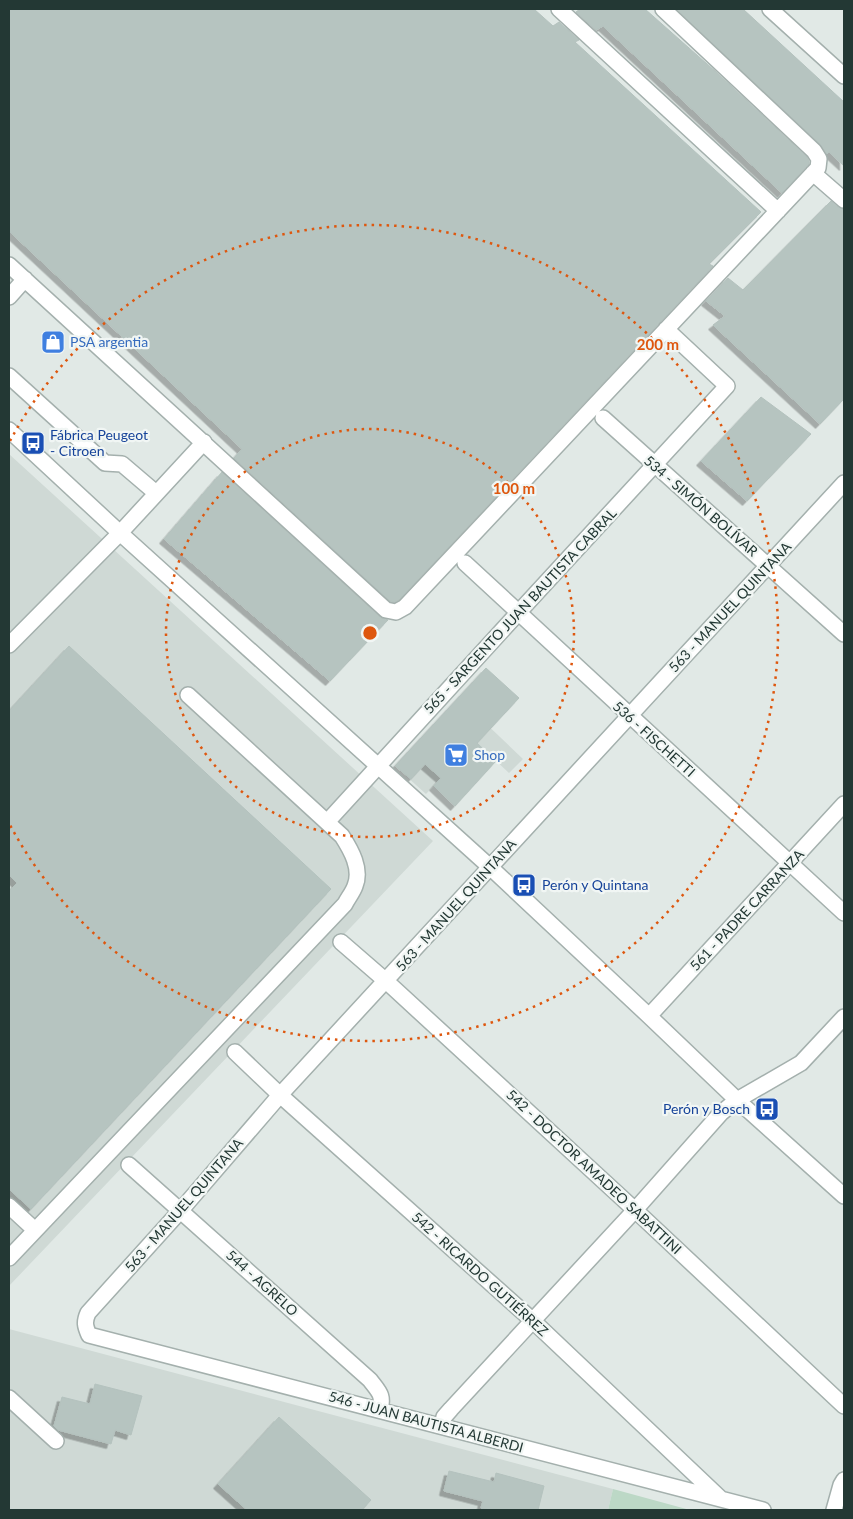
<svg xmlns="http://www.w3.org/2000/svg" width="853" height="1519" viewBox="0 0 853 1519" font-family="Lato,sans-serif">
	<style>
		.built { fill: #cfd9d5 }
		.green { fill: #bcd8c6 }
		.building { fill: #b6c4c0; stroke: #b4c2be; filter: url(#shadow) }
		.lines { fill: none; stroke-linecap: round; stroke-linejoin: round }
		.minor-casing { stroke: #a4b0ad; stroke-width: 18 }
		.minor { stroke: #fff; stroke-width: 15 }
		.ring { fill: none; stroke: #de570e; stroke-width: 2.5; stroke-dasharray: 2.5 5 }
		.labels { text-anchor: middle; stroke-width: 4.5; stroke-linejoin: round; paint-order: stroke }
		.shop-label { font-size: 14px; fill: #366cbe; stroke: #f1f6f4; text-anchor: start }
		.transit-label { font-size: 14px; fill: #164399; stroke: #f1f6f4; text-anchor: start }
		.street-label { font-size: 14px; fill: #233834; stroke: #f1f6f4 }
		.centre { fill: #de570e; stroke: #f1f6f4; stroke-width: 2.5 }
		.ring-label { font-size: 15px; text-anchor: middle; font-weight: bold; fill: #de570e; stroke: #f1f6f4; stroke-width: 4.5; stroke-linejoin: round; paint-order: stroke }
	</style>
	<defs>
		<filter id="shadow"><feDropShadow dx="-4.5" dy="4.5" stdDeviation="0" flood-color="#0004"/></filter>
	</defs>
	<rect width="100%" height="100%" fill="#e1e9e6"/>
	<path class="built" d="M 9,454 L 433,841 L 9,1286 Z
		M 459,698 L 523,759 L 509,773 L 476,742 L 426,794 L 395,766 Z
		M 9,1329 L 613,1489 L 608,1510 L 9,1510 Z"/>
	<path class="green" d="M 613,1489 L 690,1510 L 608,1510 Z"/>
	<path class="building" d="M 9,9 L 534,9 L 553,26 L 559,22 L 579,40 L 575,42 L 761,212 L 709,264 L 713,266 L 399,600 L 394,602 L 390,601 L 234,458 L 242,449 L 9,231 Z
		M 580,9 L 645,9 L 715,71 L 807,157 L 809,161 L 809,164 L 782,193 L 603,26 L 596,30 L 576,12 Z
		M 676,9 L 743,9 L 844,102 L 844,166 L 829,152 L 827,154 L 820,144 Z
		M 831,201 L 838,207 L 844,209 L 844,399 L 820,424 L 713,325 L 725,316 L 706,301 L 728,278 L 743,290 Z
		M 761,397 L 811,434 L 747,501 L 701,461 Z
		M 222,472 L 380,617 L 388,620 L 330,681 L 164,539 Z
		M 69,646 L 331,889 L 31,1209 L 9,1189 L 9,891 L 17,883 L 9,875 L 9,711 Z
		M 486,668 L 519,698 L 477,743 L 496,761 L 455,806 L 434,786 L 441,778 L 425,764 L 411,779 L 395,766 Z
		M 95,1384 L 142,1396 L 131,1435 L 115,1430 L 111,1444 L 58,1430 L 54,1426 L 62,1397 L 90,1404 Z
		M 279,1417 L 371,1500 L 362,1510 L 247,1510 L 218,1484 Z
		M 449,1471 L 494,1482 L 496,1473 L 544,1486 L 538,1510 L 489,1510 L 481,1508 L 483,1501 L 444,1491 Z"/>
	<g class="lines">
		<g class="minor-casing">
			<path id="minor" d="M 559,9 L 778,211
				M 770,9 L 844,76
				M 813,173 L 844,200
				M 9,265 L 386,610 L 396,612 L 405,607 L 818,168 L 819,159 L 814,151 L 663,9
				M 9,297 L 25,279
				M 9,376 L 105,463 L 122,464 L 156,493
				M 603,418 L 844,634
				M 9,430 L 120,533 L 490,867 L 649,1016 L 737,1100 L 844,1196
				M 465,563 L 844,913
				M 9,645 L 120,533 L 204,442
				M 328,821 L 518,613 L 727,386 L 666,329
				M 341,942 L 386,981 L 635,1210 L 844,1406
				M 649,1016 L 844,804
				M 235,1052 L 280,1095 L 532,1320 L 721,1499
				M 129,1165 L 370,1380 C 379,1392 384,1395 380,1410
				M 9,1206 L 35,1230
				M 9,1258 L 345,904 C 348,898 353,892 355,886 C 362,869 351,850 342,836 L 188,695
				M 9,1398 L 56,1441
				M 442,1426 L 444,1417 L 451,1409 L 635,1210 L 721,1113 L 737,1100 L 801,1063 L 844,1017
				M 763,1510 L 89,1335 C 85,1326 84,1322 88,1313 L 181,1210 L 280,1095 L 844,483
				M 834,1510 L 841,1485 L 844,1480"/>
		</g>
		<use href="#minor" class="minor"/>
	</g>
	<g class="ring">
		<circle cx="370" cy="633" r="204"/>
		<path d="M10 441A408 408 0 1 1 10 825"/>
	</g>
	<defs>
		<g id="shop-square" transform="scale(1.25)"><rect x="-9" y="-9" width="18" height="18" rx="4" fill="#3f7fe0" stroke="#f1f6f4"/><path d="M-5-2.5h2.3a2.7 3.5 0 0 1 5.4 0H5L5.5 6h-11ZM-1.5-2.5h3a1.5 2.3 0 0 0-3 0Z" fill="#fff"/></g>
		<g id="bus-square" transform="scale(1.25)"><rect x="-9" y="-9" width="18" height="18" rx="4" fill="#1a4fb4" stroke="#f1f6f4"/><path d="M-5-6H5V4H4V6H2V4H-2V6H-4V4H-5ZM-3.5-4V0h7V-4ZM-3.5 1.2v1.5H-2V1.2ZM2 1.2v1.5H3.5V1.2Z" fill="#fff"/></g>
		<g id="supermarket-square" transform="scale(1.25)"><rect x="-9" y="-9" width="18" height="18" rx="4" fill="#3f7fe0" stroke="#f1f6f4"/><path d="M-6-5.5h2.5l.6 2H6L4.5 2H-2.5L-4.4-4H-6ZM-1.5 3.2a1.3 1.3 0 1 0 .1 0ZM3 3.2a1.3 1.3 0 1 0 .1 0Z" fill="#fff"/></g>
	</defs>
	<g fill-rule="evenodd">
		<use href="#shop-square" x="53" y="342"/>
		<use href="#bus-square" x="33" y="443"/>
		<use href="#supermarket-square" x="456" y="755"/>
		<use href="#bus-square" x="524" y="885"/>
		<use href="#bus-square" x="767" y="1109"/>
	</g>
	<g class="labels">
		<g class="shop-label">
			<text x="70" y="347">PSA argentia</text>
			<text x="474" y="760">Shop</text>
		</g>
		<g class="transit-label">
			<text x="50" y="440">Fábrica Peugeot<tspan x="50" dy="16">- Citroen</tspan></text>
			<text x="542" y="890">Perón y Quintana</text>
			<text x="750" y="1114" text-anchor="end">Perón y Bosch</text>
		</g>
		<g class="street-label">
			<text transform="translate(701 506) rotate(41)" y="5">534 - SIMÓN BOLÍVAR</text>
			<text transform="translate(730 607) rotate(-47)" y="5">563 - MANUEL QUINTANA</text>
			<text transform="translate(520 611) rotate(-47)" y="5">565 - SARGENTO JUAN BAUTISTA CABRAL</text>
			<text transform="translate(654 739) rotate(42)" y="5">536 - FISCHETTI</text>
			<text transform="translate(456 905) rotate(-48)" y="5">563 - MANUEL QUINTANA</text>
			<text transform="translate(747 910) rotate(-47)" y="5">561 - PADRE CARRANZA</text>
			<text transform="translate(594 1172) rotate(43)" y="5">542 - DOCTOR AMADEO SABATTINI</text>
			<text transform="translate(184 1205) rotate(-49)" y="5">563 - MANUEL QUINTANA</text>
			<text transform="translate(480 1274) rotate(42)" y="5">542 - RICARDO GUTIÉRREZ</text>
			<text transform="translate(262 1283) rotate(42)" y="5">544 - AGRELO</text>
			<text transform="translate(426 1422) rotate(15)" y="5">546 - JUAN BAUTISTA ALBERDI</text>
		</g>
	</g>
	<circle cx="370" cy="633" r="8" class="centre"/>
	<g class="ring-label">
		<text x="658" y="350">200 m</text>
		<text x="514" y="494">100 m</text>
	</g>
	<rect width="853" height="1519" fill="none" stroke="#233834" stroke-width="20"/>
</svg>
